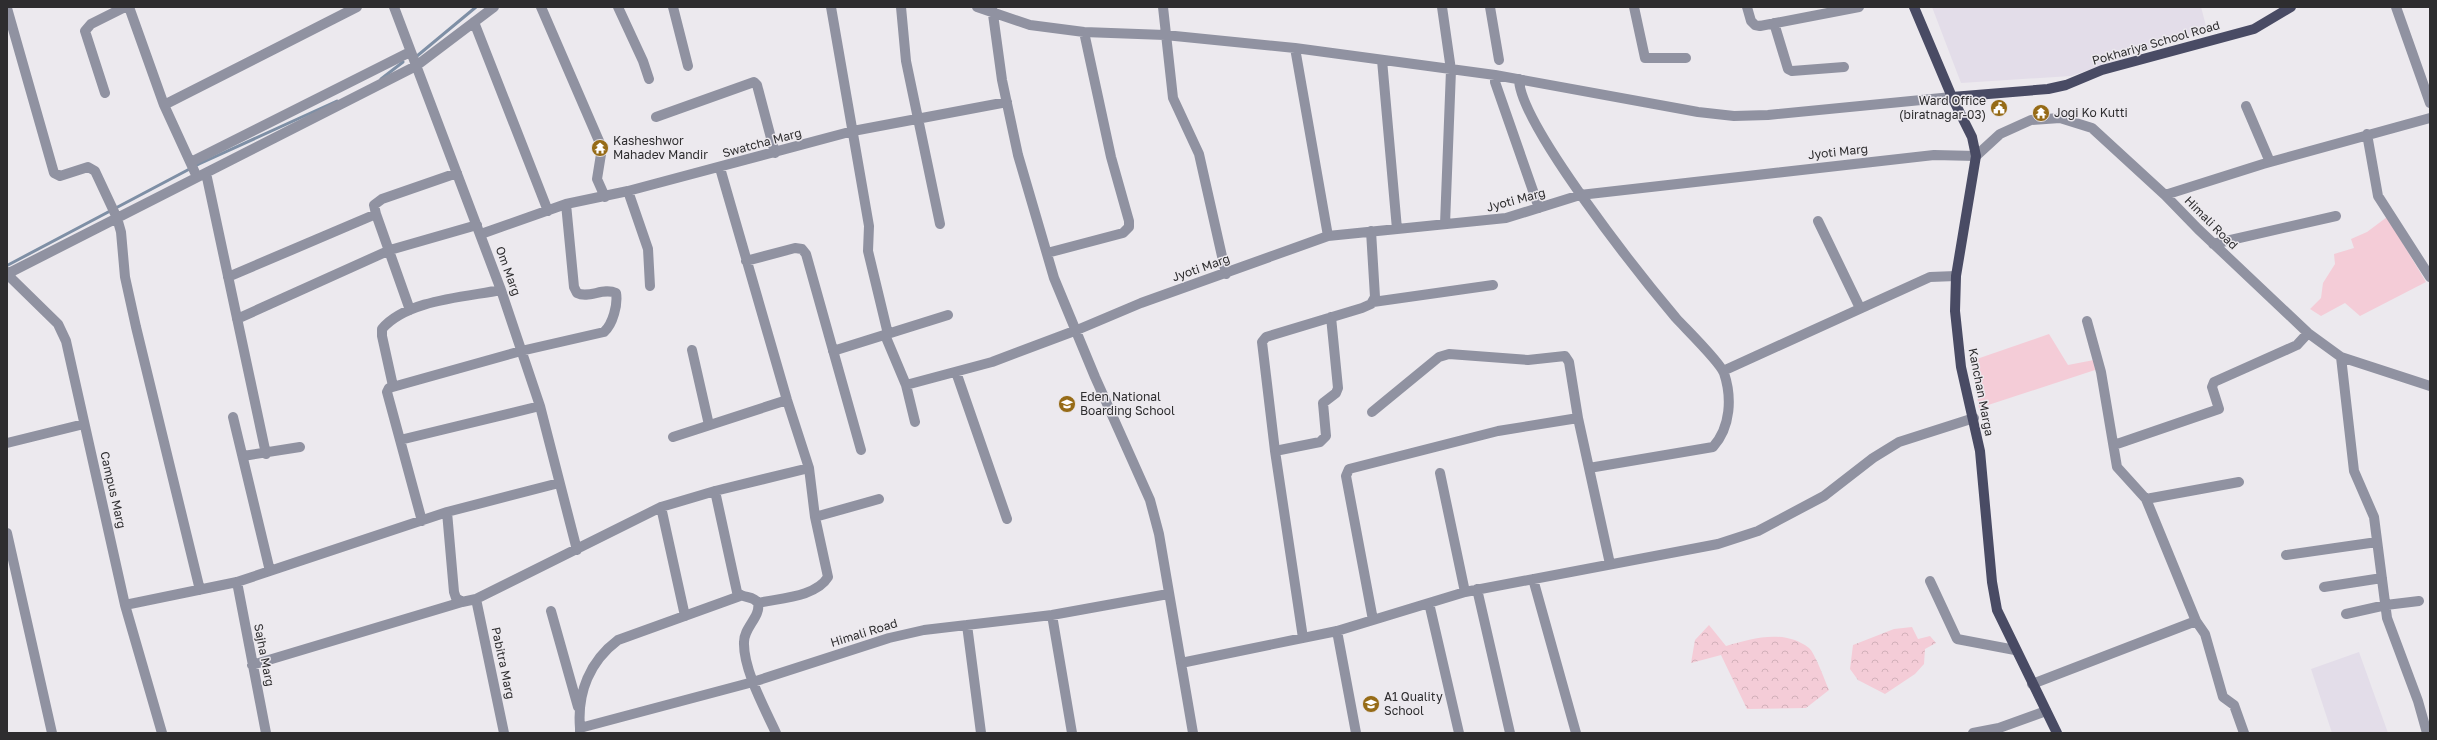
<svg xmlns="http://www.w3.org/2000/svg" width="2437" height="740" viewBox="0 0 2437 740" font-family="'Golos Text',sans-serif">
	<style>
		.built { fill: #e3dde9 }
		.grass { fill: #f4ccd7 }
		.forest { fill: url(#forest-crowns) }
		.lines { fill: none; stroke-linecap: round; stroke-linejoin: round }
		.stream { stroke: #7e8fa5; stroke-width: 3 }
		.minor { stroke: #9092a1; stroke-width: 10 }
		.major { stroke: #494b64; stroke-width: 10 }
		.labels { text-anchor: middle; stroke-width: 3; stroke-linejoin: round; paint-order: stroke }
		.street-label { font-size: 12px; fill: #2e2d2f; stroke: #ece9ee }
		.poi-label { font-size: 12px; fill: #2e2d2f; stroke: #ece9ee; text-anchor: start }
	</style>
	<defs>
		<pattern id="forest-crowns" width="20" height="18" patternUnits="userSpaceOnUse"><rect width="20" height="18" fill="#f4ccd7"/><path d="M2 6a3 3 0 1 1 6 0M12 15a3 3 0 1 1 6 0" fill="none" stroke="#d2b0b9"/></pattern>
	</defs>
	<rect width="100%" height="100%" fill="#ece9ee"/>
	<path class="built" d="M 1932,7 L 2201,7 L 2207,30 L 2071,76 L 1961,83 Z
		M 2359,652 L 2388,733 L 2332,733 L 2311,669 Z"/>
	<path class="grass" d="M 2387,217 L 2426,282 L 2360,316 L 2345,303 L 2321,316 L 2310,309 L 2321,298 L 2323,283 L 2335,264 L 2334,254 L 2354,248 L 2351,239 L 2367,232 Z
		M 2049,334 L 2068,365 L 2094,360 L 2095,370 L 1979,408 L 1971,361 Z"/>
	<path class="forest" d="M 1709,625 L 1726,646 C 1753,638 1784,629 1809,648 C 1815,653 1825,681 1829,690 L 1806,708 L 1747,709 L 1721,655 L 1691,663 L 1695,640 Z
		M 1912,627 L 1918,639 L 1930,636 L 1936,643 L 1925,649 L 1924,664 L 1915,674 L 1885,694 L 1858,680 L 1850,669 L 1853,645 L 1894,629 Z"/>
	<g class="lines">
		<path class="stream" d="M 417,56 L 476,7
			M 381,79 L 403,62
			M 8,265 L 199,164 L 337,101"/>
		<path class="minor" d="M 129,7 L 164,105 L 357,7
			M 394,7 L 501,290 L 540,406 L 577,550
			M 541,7 L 602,148 L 597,179 L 605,197
			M 618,7 L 643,61 L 649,79
			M 673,7 L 688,66
			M 831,7 L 869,226 L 868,251 L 888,334
			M 901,7 L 906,61 L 940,224
			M 977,7 L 1030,25 L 1084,32 L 1165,35 L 1295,48 L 1495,75 L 1698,112 L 1734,116 L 1768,115 L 1952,97
			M 992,7 L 1002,80 L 1018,155 L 1054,278 L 1095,377 L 1150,500 L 1159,534 L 1193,733
			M 1163,7 L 1173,98 L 1199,154 L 1226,274
			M 1442,7 L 1451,70 L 1445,224
			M 1490,7 L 1499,60
			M 1634,7 L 1645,58 L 1686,58
			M 1747,7 L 1751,21 L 1755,25 L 1760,26 L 1859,7
			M 2396,7 L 2430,103
			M 7,8 L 54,173 L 60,176 L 88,167 L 95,171 L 117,218 L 121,232 L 125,277 L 136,327 L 200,590
			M 474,22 L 548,211
			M 1774,23 L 1788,69 L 1792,71 L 1844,67
			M 1295,48 L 1328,236
			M 1382,60 L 1397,229
			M 1495,75 L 1495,82 L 1539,208
			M 1519,79 C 1519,124 1643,279 1676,318 C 1686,329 1720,362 1724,373 C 1732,397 1731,427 1713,447 L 1589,468
			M 105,93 L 85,31 L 91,24 L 125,7
			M 164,105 L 197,177
			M 2246,106 L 2270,162
			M 656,117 L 754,82 L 757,85 L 775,153
			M 2367,134 L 2378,196 L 2430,277
			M 191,162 L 410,52
			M 720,168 L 787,400 L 809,468 L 815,517 L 879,499
			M 206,173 L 266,454
			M 628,191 L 648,249 L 650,286
			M 2165,195 L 2263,164 L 2430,118
			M 376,214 L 374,205 L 382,199 L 457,173
			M 1818,221 L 1860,308
			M 481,234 L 566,204 L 628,191 L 853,131 L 1007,102
			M 2213,244 L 2336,216
			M 1047,253 L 1123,233 L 1129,227 L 1129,221 L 1111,157 L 1084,32
			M 746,261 L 795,248 L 802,249 L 806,254 L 861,450
			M 7,272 L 12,279 L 58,324 L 66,341 L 125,605 L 162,733
			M 7,274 L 416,66 L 494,7
			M 228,277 L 376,214 L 410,310
			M 1373,302 L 1493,285
			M 237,319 L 390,250 L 477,225
			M 2087,321 L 2101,372 L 2117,467 L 2146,499 L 2196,621
			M 885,335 L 906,385 L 915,422
			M 692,350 L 709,425
			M 833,351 L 948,315
			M 2341,357 L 2354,471 L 2374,517 L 2387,618 L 2418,701 L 2427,733
			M 1723,371 L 1930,277 L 1956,276
			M 956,372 L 1007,519
			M 906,385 L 992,362 L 1077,330 L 1141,303 L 1328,236 L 1506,218 L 1580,195 L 1934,155 L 1976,156 L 2000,134 L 2031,120 L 2060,118 L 2092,128 L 2165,195 L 2198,229 L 2308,333 L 2341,357 L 2430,386
			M 393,386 L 382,336 L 382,329 C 406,300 465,297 501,290
			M 1372,412 L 1439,357 L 1449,354 L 1528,360 L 1565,356 L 1569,362 L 1578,418 L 1610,564
			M 233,417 L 270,571
			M 673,437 L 787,400
			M 400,440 L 540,406
			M 7,443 L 84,424
			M 2114,445 L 2219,409 L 2212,387 L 2214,382 L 2297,345 L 2308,333
			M 1275,451 L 1320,442 L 1326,436 L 1323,403 L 1336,393 L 1338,388 L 1331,317
			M 243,456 L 300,447
			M 1440,473 L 1465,592
			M 715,491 L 737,592 C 743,599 753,595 758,603 C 761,617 744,627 744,642 C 743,669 765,709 776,733
			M 2146,499 L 2239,482
			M 661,507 L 685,616
			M 447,512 L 454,592 L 456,598 L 462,602 L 476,599 L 661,507 L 715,491 L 809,468
			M 422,521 L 387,392 L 389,388 L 521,351 L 604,332 C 613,324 618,304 616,293 C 603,287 589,299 577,293 L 574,287 L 566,204
			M 7,533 L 52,733
			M 2286,555 L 2377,542
			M 1533,579 L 1576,733
			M 1930,581 L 1957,639 L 2015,650
			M 237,582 L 266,733
			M 2324,587 L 2382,578
			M 1477,589 L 1510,733
			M 476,599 L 504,733
			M 758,603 C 780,598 816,597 828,577 L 815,517
			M 1429,603 L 1459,733
			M 125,605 L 237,582 L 447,512 L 559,483
			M 551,611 L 578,707
			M 2346,614 L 2386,605 L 2419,601
			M 1052,615 L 1072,733
			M 1373,620 L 1346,476 L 1349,469 L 1498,431 L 1578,418
			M 967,625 L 981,733
			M 1337,631 L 1356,733
			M 1303,638 L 1275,451 L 1262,342 L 1266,337 L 1362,308 L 1371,304 L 1375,297 L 1371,231
			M 1181,663 L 1337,631 L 1465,592 L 1718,544 L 1758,531 L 1824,496 L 1873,458 L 1899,442 L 1974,418
			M 252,665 L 462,602
			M 2032,684 L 2196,621 L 2205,634 L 2223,697 L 2234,705 L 2244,733
			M 580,728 C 577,692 590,661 618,640 L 740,596
			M 580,733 L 580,728 L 753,682 L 889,638 L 924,630 L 1052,615 L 1168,594
			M 1973,733 L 1999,728 L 2046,711"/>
		<path class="major" d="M 1914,7 L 1952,97 L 1972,137 L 1976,156 L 1956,276 L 1955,311 L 1961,367 L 1980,451 L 1992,582 L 1997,610 L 2057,733
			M 1952,97 L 2048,89 L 2066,85 L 2102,70 L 2254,29 L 2291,7"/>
	</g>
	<defs>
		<g id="civic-disc" transform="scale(0.9)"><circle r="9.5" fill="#966b17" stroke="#ece9ee"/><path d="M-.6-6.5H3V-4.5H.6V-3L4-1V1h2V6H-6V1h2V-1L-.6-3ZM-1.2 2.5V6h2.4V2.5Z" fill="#fff"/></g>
		<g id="temple-disc" transform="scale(0.9)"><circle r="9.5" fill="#966b17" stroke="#ece9ee"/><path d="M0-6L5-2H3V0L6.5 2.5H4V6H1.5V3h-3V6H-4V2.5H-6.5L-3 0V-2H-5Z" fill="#fff"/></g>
		<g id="school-disc" transform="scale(0.9)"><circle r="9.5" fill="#966b17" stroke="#ece9ee"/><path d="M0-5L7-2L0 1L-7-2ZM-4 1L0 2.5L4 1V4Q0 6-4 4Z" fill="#fff"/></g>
	</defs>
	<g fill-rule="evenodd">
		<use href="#civic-disc" x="1999" y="108"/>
		<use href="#temple-disc" x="2041" y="113"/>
		<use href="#temple-disc" x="600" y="148"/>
		<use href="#school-disc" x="1067" y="404"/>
		<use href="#school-disc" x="1371" y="704"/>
	</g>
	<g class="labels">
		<g class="street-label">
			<text transform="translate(2156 43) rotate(-16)" y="4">Pokhariya School Road</text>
			<text transform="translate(762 143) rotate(-15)" y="4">Swatcha Marg</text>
			<text transform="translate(1838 152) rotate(-6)" y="4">Jyoti Marg</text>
			<text transform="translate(1516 200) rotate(-15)" y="4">Jyoti Marg</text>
			<text transform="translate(2211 223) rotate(45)" y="4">Himali Road</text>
			<text transform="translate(1201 268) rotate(-19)" y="4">Jyoti Marg</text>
			<text transform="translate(508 271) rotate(70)" y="4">Om Marg</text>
			<text transform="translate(1981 392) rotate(79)" y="4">Kanchan Marga</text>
			<text transform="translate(113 490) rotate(77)" y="4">Campus Marg</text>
			<text transform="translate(864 633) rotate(-17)" y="4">Himali Road</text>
			<text transform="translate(264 655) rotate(79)" y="4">Sajha Marg</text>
			<text transform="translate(503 663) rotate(78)" y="4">Pabitra Marg</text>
		</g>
		<g class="poi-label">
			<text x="1986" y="105" text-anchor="end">Ward Office<tspan x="1986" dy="14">(biratnagar-03)</tspan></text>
			<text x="2054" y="117">Jogi Ko Kutti</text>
			<text x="613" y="145">Kasheshwor<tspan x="613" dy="14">Mahadev Mandir</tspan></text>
			<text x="1080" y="401">Eden National<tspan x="1080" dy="14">Boarding School</tspan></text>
			<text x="1384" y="701">A1 Quality<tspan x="1384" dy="14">School</tspan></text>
		</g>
	</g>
	<rect width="2437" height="740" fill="none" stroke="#2e2d2f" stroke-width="16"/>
</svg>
